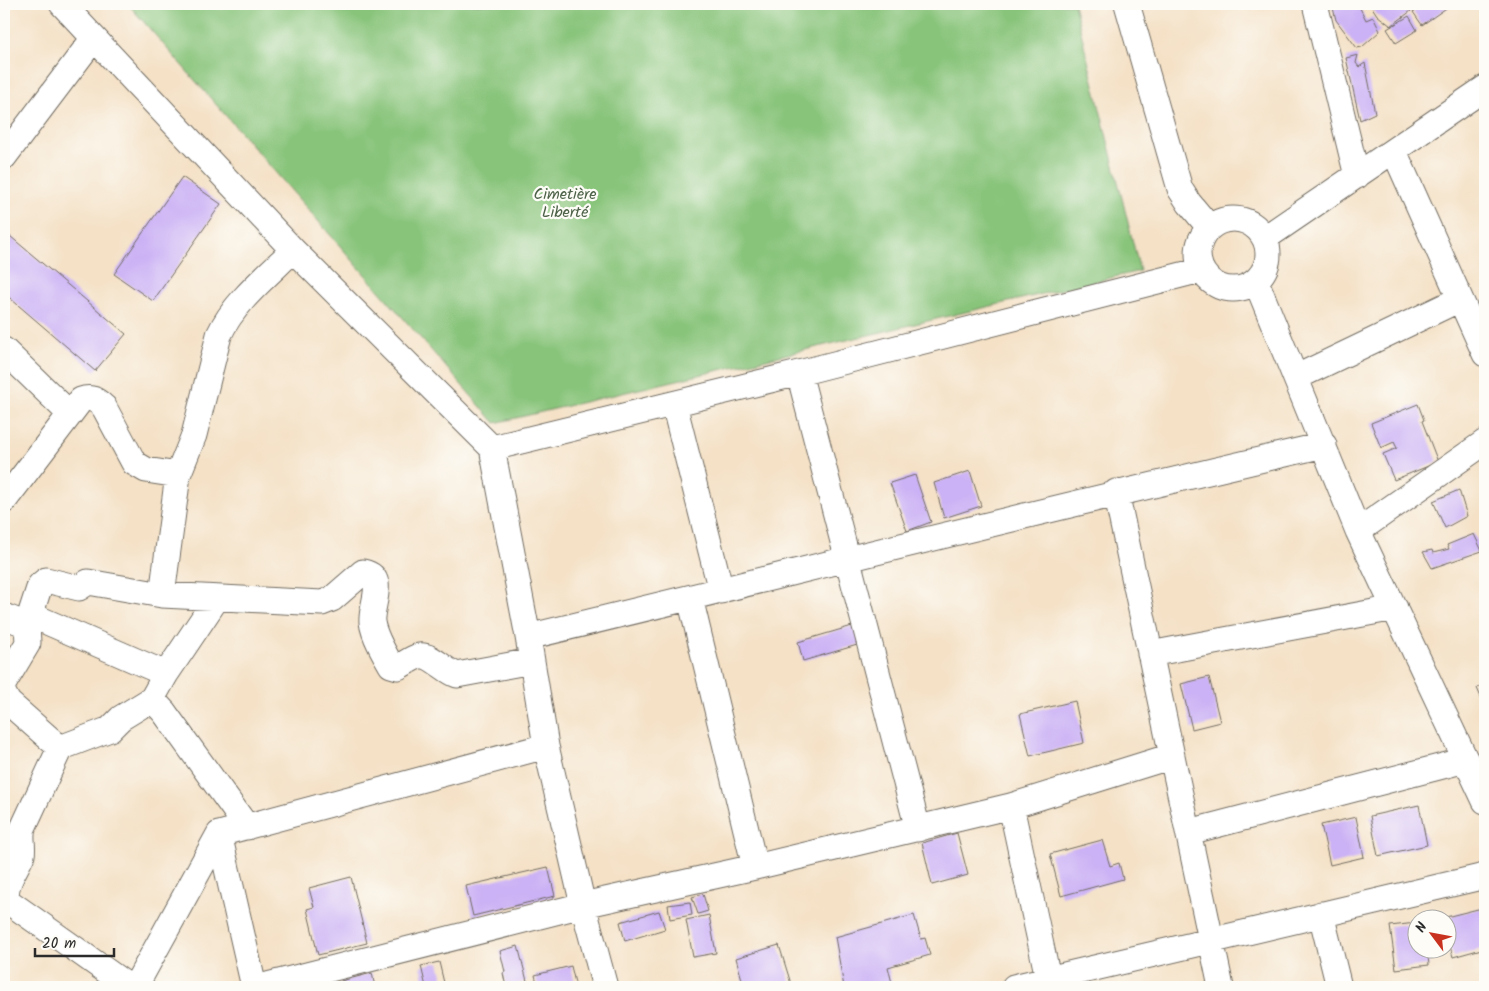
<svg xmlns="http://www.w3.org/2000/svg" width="1489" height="991" viewBox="0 0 1489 991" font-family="Kalam,sans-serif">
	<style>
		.green { fill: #88c47a; stroke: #5a7852 }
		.building { fill: #cbb1f5 }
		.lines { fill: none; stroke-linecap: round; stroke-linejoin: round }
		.minor-casing { stroke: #716b61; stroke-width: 27 }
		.minor { stroke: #fff; stroke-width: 25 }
		.labels { text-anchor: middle; stroke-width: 4.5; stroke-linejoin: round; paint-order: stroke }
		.park-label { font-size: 16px; fill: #4c6147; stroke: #fdfcf7 }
	</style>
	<rect width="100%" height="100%" fill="#fdfcf7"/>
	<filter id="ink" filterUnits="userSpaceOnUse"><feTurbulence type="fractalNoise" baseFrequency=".02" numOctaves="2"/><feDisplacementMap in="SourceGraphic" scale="10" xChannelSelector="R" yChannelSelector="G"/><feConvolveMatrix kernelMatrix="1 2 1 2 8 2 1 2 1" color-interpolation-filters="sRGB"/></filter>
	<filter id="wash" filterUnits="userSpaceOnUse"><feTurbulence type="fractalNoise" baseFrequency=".0096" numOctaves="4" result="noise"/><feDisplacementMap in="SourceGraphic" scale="20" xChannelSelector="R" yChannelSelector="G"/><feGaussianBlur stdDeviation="1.12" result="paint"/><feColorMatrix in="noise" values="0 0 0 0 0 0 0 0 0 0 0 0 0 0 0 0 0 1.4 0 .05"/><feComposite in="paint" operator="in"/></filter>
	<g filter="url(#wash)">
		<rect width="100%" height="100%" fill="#f4e1c6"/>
		<path class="green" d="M 128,4 L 1074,4 L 1140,271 L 495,423 Z"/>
		<g id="blocks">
			<path class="building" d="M 1332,4 L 1358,4 L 1366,20 L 1373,17 L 1380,31 L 1362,47 L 1357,48 L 1336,20 Z
				M 1370,4 L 1406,4 L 1411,11 L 1391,26 L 1377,15 Z
				M 1425,4 L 1452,4 L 1422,25 L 1413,12 Z
				M 1409,16 L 1417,30 L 1396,43 L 1387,29 Z
				M 1358,55 L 1356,63 L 1359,67 L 1365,63 L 1375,113 L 1360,120 L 1346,58 Z
				M 182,177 L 221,204 L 153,301 L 114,274 Z
				M 4,231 L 126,334 L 95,371 L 4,293 Z
				M 1418,404 L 1424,420 L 1422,421 L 1438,462 L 1394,480 L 1383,454 L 1397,448 L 1394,442 L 1381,448 L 1371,423 Z
				M 970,471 L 981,506 L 944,518 L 934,483 Z
				M 915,475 L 931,522 L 907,531 L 890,483 Z
				M 1459,490 L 1467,516 L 1445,528 L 1433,501 Z
				M 1474,534 L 1482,551 L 1432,568 L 1423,552 L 1432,550 L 1433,553 L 1449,549 L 1447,545 Z
				M 859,624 L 864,643 L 803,661 L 798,642 Z
				M 1209,677 L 1220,722 L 1192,729 L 1181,684 Z
				M 1485,683 L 1485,707 L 1477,688 Z
				M 1075,701 L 1084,743 L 1030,756 L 1020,714 Z
				M 1419,805 L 1427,845 L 1378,856 L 1370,816 Z
				M 1356,817 L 1364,857 L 1330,865 L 1321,825 Z
				M 957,833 L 968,875 L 932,885 L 922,843 Z
				M 1102,840 L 1110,866 L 1119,863 L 1123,879 L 1061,896 L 1050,854 Z
				M 548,867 L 555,896 L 473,916 L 466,886 Z
				M 351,877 L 367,943 L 318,955 L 307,909 L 314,907 L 309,888 Z
				M 703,894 L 708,911 L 698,914 L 692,897 Z
				M 690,902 L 692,915 L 670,919 L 668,905 Z
				M 1482,908 L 1485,919 L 1485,948 L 1453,957 L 1446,932 L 1446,917 Z
				M 659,911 L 665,929 L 625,941 L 620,922 Z
				M 709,915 L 716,953 L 693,957 L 686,920 Z
				M 914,915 L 921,939 L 925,938 L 930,955 L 888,967 L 893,987 L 844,987 L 835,937 Z
				M 1416,923 L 1416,948 L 1427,948 L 1429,965 L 1396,969 L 1390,926 Z
				M 779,945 L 792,987 L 744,987 L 736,958 Z
				M 518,946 L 527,981 L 506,987 L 503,973 L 505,972 L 500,951 Z
				M 439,962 L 445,987 L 426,987 L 421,966 Z
				M 571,966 L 576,987 L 538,987 L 535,975 Z
				M 372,973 L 375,987 L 338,987 L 342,986 L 341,981 Z"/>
		</g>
	</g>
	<g filter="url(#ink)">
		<use href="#blocks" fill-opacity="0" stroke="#716b61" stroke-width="1"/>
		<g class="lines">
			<g class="minor-casing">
				<path id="minor" d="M 62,4 L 293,250 L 492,448 L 528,637 L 546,746 L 583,905 L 605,987
					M 1127,4 L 1180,189 L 1189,203 L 1209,227
					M 1315,4 L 1357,176
					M 1394,151 L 1485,354
					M 4,157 L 94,38
					M1198 254a35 35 0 1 1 70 0a35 35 0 1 1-70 0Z
					M 1265,238 L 1485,88
					M 1256,281 L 1358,531 L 1485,801
					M 4,350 L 70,414
					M 799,373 L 918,829
					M 1297,377 L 1460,299
					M 674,404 L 721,591
					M 492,448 L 799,373 L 1201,270
					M 1116,492 L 1221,987
					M 4,501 L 81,400 C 92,396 96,400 104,407 L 134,463 L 146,470 L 178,475
					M 1358,531 L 1485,442
					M 162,595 L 178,475 L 194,435 L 219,335 C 234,302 268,275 293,250
					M 217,598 L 166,674 L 152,699 L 164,712 L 247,827
					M 690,598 L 755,867
					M 31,615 L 166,674
					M 4,616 L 27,625
					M 528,637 C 793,573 1058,506 1324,445
					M 1150,654 L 1395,608
					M 4,683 L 28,643 L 27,625 L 40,585 L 46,580 L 79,588 L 88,582 L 162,595 L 322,603 L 332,599 L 363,572 C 388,577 370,606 372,622 C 374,636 384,653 391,665 L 398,667 C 404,664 412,658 419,656 C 430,653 445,671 457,675 L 532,661
					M 4,694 L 8,702 L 60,748
					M 60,748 L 23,828 C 20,838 24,846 22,855 C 17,868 0,889 9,902 L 129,987
					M 60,748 L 110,729 L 121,718 L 152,699
					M 1189,832 L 1466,760
					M 219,834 L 254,987
					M 1321,914 L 1339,987
					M 135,987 L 219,834 L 546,746
					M 259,987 L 583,905 L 755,867 L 1011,806
					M 1014,987 L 1485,876
					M 1050,987 L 1011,806 L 1172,756"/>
			</g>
			<use href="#minor" class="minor"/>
		</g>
	</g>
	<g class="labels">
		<g class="park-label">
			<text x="565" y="199">Cimetière<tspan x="565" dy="18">Liberté</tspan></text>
		</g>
	</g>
	<rect width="1489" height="991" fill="none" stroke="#fdfcf7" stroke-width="20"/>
	<g transform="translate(1432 934) rotate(302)"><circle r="24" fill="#fdfcf7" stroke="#a9a8a5"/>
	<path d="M0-4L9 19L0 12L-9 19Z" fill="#c8321e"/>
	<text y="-8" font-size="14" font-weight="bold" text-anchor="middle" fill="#2b2b2b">N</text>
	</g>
	<path d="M35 948v8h79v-8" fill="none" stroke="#2b2b2b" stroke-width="2.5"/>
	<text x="42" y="948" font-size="15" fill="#2b2b2b" stroke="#fdfcf7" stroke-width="4" paint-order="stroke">20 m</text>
</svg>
